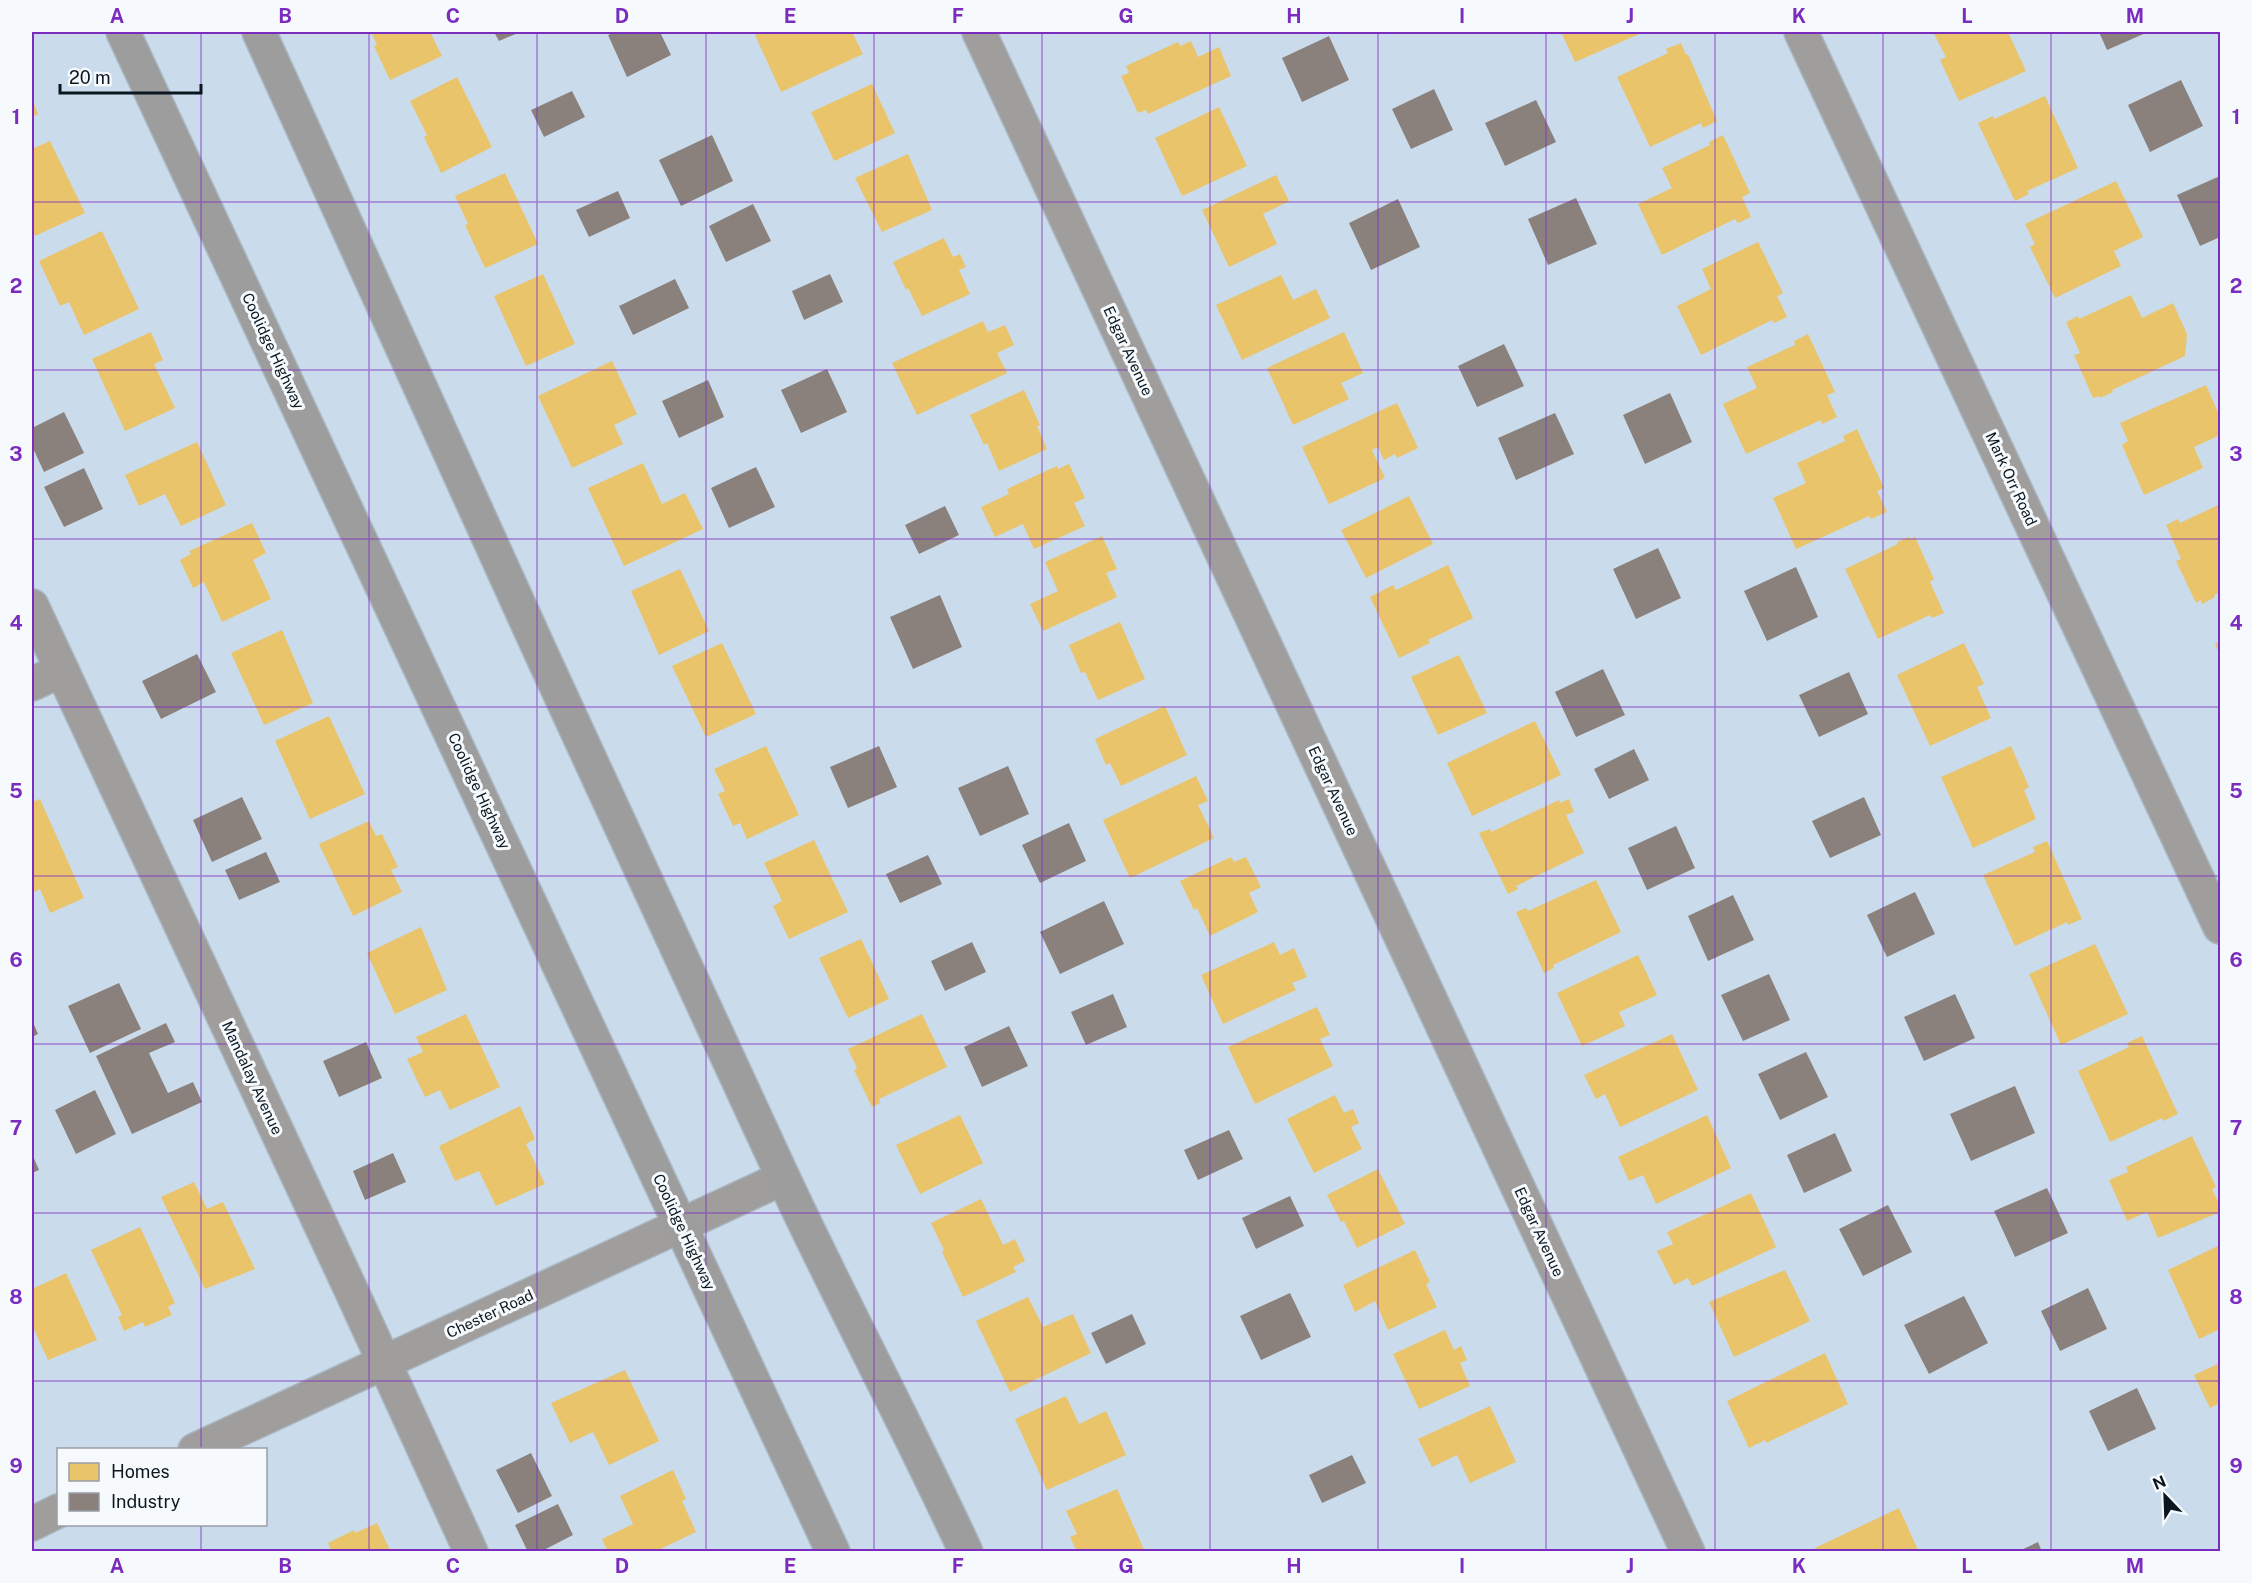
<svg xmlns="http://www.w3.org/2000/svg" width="2252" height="1583" viewBox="0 0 2252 1583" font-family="'Public Sans',sans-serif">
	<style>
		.homes { fill: #e9c46a }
		.industry { fill: #8a817c }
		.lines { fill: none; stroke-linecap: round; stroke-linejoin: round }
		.street-casing { stroke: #aab8c4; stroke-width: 36 }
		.secondary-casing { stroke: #aab8c4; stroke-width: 36 }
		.street { stroke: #a09e9c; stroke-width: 33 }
		.secondary { stroke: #9d9d9d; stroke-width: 33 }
		.grid { fill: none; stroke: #7b2cbf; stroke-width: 1.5; stroke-opacity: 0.55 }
		.labels { text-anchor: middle; stroke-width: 6; stroke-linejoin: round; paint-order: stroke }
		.street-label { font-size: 15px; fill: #0b1720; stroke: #f7fafd }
		.neatline { fill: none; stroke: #7b2cbf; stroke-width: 2 }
		.grid-label { font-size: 20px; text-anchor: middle; font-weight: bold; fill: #7b2cbf }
	</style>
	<rect width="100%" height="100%" fill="#cadceb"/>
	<path class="homes" d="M 371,32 L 430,32 L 442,56 L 390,80 L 374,46 L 377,45 Z
		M 763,32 L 858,32 L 853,34 L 863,54 L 781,92 L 755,35 Z
		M 1561,32 L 1644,32 L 1575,62 Z
		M 1933,32 L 2008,32 L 2026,71 L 1959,101 L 1940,60 L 1946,57 Z
		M 1191,41 L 1198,57 L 1219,47 L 1231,76 L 1148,114 L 1146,110 L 1138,113 L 1121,76 L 1129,73 L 1126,66 L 1178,42 L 1180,46 Z
		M 1681,43 L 1686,55 L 1688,54 L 1717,121 L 1703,128 L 1701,123 L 1650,147 L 1617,77 L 1668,53 L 1666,49 Z
		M 457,77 L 492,147 L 441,173 L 424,137 L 427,135 L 410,101 Z
		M 872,84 L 895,133 L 834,161 L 811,112 Z
		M 2045,96 L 2078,168 L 2027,191 L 2029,194 L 2015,201 L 1978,123 L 1993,116 L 1994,119 Z
		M 32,99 L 38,114 L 32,117 Z
		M 1219,107 L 1247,166 L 1182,196 L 1155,138 Z
		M 1723,135 L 1750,193 L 1742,197 L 1751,217 L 1738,223 L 1735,219 L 1662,255 L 1638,204 L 1672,188 L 1662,168 L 1710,145 L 1709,142 Z
		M 50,141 L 85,213 L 35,236 L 32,229 L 32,149 Z
		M 908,154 L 932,210 L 882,232 L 855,178 Z
		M 505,173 L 538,244 L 485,268 L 465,225 L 468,224 L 455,196 Z
		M 1276,175 L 1289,201 L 1263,214 L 1277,244 L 1229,267 L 1202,210 Z
		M 2116,181 L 2143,237 L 2114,251 L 2121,266 L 2055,298 L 2030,247 L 2035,244 L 2025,224 Z
		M 102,231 L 139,309 L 84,335 L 69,302 L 60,306 L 39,261 Z
		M 944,238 L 953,257 L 960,254 L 966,267 L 959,270 L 970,294 L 922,316 L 908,288 L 906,290 L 893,262 Z
		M 1758,242 L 1783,293 L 1777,296 L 1787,317 L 1774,323 L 1772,320 L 1701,355 L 1677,306 L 1711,289 L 1702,269 Z
		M 543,274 L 575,344 L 526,366 L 494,296 Z
		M 1281,275 L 1293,300 L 1316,289 L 1330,318 L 1242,360 L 1216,305 Z
		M 2131,295 L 2142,318 L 2173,303 L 2187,334 L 2185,356 L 2112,390 L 2113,392 L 2100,398 L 2099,396 L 2093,398 L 2074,355 L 2080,353 L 2066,322 L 2078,316 L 2079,319 Z
		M 983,321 L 988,332 L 1005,325 L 1014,345 L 997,353 L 1007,373 L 917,415 L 892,363 Z
		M 151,332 L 163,360 L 154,364 L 175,408 L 125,431 L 92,359 Z
		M 1344,332 L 1363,373 L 1341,383 L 1349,399 L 1293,425 L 1267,368 Z
		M 1808,334 L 1835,392 L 1827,395 L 1837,417 L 1822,424 L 1821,420 L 1746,454 L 1723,404 L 1757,388 L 1747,367 L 1795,345 L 1794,341 Z
		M 612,361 L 637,414 L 614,425 L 623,444 L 572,468 L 538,396 Z
		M 2206,385 L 2220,417 L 2220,435 L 2194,447 L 2203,468 L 2144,495 L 2122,445 L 2128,441 L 2120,423 Z
		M 1024,390 L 1040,425 L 1037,426 L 1047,449 L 999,471 L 987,443 L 984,445 L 970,415 Z
		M 1397,403 L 1418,448 L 1397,458 L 1395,454 L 1384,460 L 1378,447 L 1372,450 L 1385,478 L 1329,504 L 1302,447 Z
		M 1857,429 L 1884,488 L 1877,491 L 1887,512 L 1871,519 L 1869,516 L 1796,549 L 1773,498 L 1806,483 L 1797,463 L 1845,441 L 1843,436 Z
		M 197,442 L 226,505 L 181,526 L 165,494 L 139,506 L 125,475 Z
		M 643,463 L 662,504 L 685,493 L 703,529 L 624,566 L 588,488 Z
		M 1069,464 L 1085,498 L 1074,503 L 1085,526 L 1034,549 L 1023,524 L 995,537 L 981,507 L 1009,494 L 1007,489 L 1057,466 L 1058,469 Z
		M 1409,496 L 1433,544 L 1366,578 L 1341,530 Z
		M 2220,504 L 2220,592 L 2214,595 L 2215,597 L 2202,604 L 2201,600 L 2196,603 L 2176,561 L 2181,559 L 2166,525 L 2178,519 L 2180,523 Z
		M 252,523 L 266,553 L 253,560 L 271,599 L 222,622 L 204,582 L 193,588 L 180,560 L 191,554 L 189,551 Z
		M 1102,536 L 1117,569 L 1106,573 L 1117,597 L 1043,631 L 1030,604 L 1058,591 L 1045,562 Z
		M 1909,537 L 1910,539 L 1915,537 L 1934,579 L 1930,582 L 1944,613 L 1932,618 L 1930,615 L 1878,639 L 1845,569 L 1898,544 L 1897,542 Z
		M 1448,565 L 1473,618 L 1428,640 L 1430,643 L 1399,658 L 1370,597 L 1393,585 L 1396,590 Z
		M 680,569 L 709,631 L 659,655 L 631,591 Z
		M 1120,622 L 1145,679 L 1098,700 L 1085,672 L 1081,673 L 1069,645 Z
		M 282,630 L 313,703 L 264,725 L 231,653 Z
		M 2220,641 L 2220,656 L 2215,644 Z
		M 722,643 L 756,714 L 706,737 L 672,666 Z
		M 1964,643 L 1984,684 L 1977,687 L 1991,718 L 1930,746 L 1897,675 Z
		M 1459,655 L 1487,713 L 1438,735 L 1411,677 Z
		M 1165,706 L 1187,755 L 1121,786 L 1110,763 L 1106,765 L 1095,739 Z
		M 329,716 L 365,794 L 310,819 L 275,741 Z
		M 1535,721 L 1561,775 L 1472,816 L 1447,763 Z
		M 766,746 L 799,815 L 747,839 L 740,823 L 733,826 L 718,794 L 725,791 L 714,769 Z
		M 2011,746 L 2029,787 L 2024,790 L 2036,819 L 1973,848 L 1941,777 Z
		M 1196,776 L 1208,801 L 1198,805 L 1214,838 L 1130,878 L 1103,820 Z
		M 40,799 L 84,898 L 50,913 L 40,889 L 32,893 L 32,802 Z
		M 1569,799 L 1574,812 L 1566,815 L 1584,853 L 1516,886 L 1518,889 L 1508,894 L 1479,833 L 1490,829 L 1491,832 L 1559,800 L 1560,803 Z
		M 369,821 L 376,836 L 382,834 L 398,867 L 391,870 L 402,892 L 353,916 L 319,844 Z
		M 814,840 L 848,912 L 789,939 L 773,906 L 782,901 L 764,863 Z
		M 2047,841 L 2082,919 L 2068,925 L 2067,922 L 2015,946 L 1983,875 L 2035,852 L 2033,847 Z
		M 1231,857 L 1234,862 L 1246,857 L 1261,887 L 1249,893 L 1258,912 L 1210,936 L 1197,908 L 1194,910 L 1180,881 Z
		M 1596,880 L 1621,932 L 1553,965 L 1554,968 L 1544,973 L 1516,912 L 1526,908 L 1528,911 Z
		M 421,927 L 447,990 L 395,1014 L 367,953 Z
		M 861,939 L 889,999 L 848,1018 L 819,958 Z
		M 1274,942 L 1280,955 L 1294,948 L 1307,977 L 1292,983 L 1296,990 L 1223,1024 L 1201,975 Z
		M 2095,944 L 2128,1014 L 2061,1045 L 2029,974 Z
		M 1638,955 L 1657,995 L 1619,1012 L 1625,1026 L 1582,1046 L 1557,993 Z
		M 1317,1007 L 1330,1035 L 1320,1039 L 1333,1066 L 1255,1104 L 1228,1047 Z
		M 466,1014 L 500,1087 L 450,1110 L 440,1090 L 425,1097 L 407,1059 L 423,1052 L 416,1037 Z
		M 922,1014 L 947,1067 L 879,1099 L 880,1103 L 872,1107 L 854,1070 L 857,1068 L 848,1049 Z
		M 1672,1034 L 1698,1090 L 1620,1127 L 1605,1094 L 1596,1099 L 1584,1075 Z
		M 2142,1036 L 2178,1114 L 2163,1121 L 2162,1118 L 2110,1142 L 2078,1071 L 2129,1047 L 2127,1043 Z
		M 1335,1095 L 1344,1113 L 1353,1109 L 1359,1123 L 1351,1127 L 1362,1149 L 1314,1173 L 1287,1119 Z
		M 520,1106 L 535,1139 L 526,1144 L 545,1184 L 496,1206 L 479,1171 L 455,1181 L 439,1146 Z
		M 960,1115 L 983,1163 L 920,1194 L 896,1145 Z
		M 1707,1115 L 1731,1168 L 1656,1204 L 1643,1175 L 1629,1181 L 1618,1157 Z
		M 2192,1136 L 2216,1187 L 2212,1189 L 2220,1206 L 2220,1212 L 2158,1238 L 2147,1212 L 2127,1221 L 2109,1180 L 2128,1172 L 2126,1167 Z
		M 1378,1169 L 1405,1224 L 1357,1248 L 1344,1221 L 1341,1222 L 1327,1195 Z
		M 194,1182 L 207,1209 L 223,1202 L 255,1269 L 205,1289 L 161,1197 Z
		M 1751,1193 L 1776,1247 L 1692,1286 L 1688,1278 L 1674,1285 L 1657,1251 L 1673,1244 L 1667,1232 Z
		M 981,1199 L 1003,1245 L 1015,1239 L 1025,1261 L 1013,1267 L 1016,1272 L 963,1297 L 942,1252 L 944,1250 L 931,1223 Z
		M 140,1227 L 175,1303 L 168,1307 L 172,1315 L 145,1327 L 143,1322 L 124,1331 L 118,1317 L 122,1315 L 91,1250 Z
		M 2220,1245 L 2220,1329 L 2199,1339 L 2168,1270 Z
		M 1415,1250 L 1430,1282 L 1426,1284 L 1437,1307 L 1388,1330 L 1375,1301 L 1355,1312 L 1343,1285 Z
		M 1785,1270 L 1810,1321 L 1734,1357 L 1709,1302 Z
		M 66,1273 L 97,1340 L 48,1360 L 32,1325 L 32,1289 Z
		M 1028,1297 L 1043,1327 L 1073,1314 L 1091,1353 L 1010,1392 L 976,1321 Z
		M 1445,1330 L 1454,1350 L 1461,1346 L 1467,1360 L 1460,1363 L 1470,1386 L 1419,1409 L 1393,1354 Z
		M 1825,1353 L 1848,1404 L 1766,1443 L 1765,1440 L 1749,1448 L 1727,1401 Z
		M 2220,1363 L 2220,1403 L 2210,1408 L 2194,1375 Z
		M 625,1370 L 659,1441 L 609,1465 L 593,1432 L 570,1443 L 551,1403 Z
		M 1066,1396 L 1079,1424 L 1106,1411 L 1126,1455 L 1047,1490 L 1015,1419 Z
		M 1490,1406 L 1516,1462 L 1470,1483 L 1457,1455 L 1432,1467 L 1418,1439 Z
		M 673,1470 L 686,1499 L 682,1501 L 696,1532 L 654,1552 L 608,1552 L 602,1539 L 633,1524 L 620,1496 Z
		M 1117,1489 L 1145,1552 L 1077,1552 L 1070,1537 L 1077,1534 L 1066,1511 Z
		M 1899,1508 L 1919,1552 L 1817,1552 L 1815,1548 Z
		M 377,1523 L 391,1552 L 332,1552 L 328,1543 L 354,1530 L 355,1533 Z"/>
	<path class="industry" d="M 494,32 L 520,32 L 499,41 Z
		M 616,32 L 660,32 L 671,55 L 627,77 L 608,35 Z
		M 2099,32 L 2148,32 L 2107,50 Z
		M 1329,36 L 1349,80 L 1302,102 L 1282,58 Z
		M 2181,80 L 2203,126 L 2150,152 L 2128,105 Z
		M 1434,89 L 1453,130 L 1411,149 L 1392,109 Z
		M 572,91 L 585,117 L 544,137 L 531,110 Z
		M 1536,100 L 1556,142 L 1505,166 L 1485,123 Z
		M 712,135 L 733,181 L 681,206 L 659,160 Z
		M 2220,176 L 2220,237 L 2200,246 L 2177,195 Z
		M 618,191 L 630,218 L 589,237 L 576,210 Z
		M 1576,198 L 1597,244 L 1548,265 L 1528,219 Z
		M 1398,199 L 1420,247 L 1371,270 L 1349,223 Z
		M 753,204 L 771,241 L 726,262 L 709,226 Z
		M 830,274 L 843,302 L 804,320 L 792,291 Z
		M 675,279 L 689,308 L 633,335 L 619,306 Z
		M 1504,344 L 1524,386 L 1477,407 L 1458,366 Z
		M 827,369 L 847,412 L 801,433 L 781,390 Z
		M 708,380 L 724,417 L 679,438 L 662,401 Z
		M 1670,393 L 1692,442 L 1645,464 L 1623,415 Z
		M 64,412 L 84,453 L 44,472 L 32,446 L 32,428 Z
		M 1555,413 L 1574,454 L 1516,480 L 1498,438 Z
		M 756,467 L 775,507 L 729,528 L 711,488 Z
		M 84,468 L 103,509 L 64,527 L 44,487 Z
		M 945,506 L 959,535 L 919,554 L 905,525 Z
		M 1658,548 L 1681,598 L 1636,619 L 1613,569 Z
		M 1796,567 L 1818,617 L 1767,641 L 1744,591 Z
		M 940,595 L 962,647 L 913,669 L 890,617 Z
		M 197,654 L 216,692 L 161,719 L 142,681 Z
		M 1603,669 L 1625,715 L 1576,737 L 1555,692 Z
		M 1849,672 L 1868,714 L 1819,737 L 1799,695 Z
		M 879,746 L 897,787 L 848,808 L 830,767 Z
		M 1634,749 L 1649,780 L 1609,799 L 1594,769 Z
		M 1008,766 L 1029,814 L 980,836 L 958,788 Z
		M 242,797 L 262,839 L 212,862 L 193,820 Z
		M 1864,797 L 1881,835 L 1830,858 L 1812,821 Z
		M 1069,823 L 1086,861 L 1040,883 L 1022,845 Z
		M 1676,826 L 1695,868 L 1647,890 L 1628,848 Z
		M 266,852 L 280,882 L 239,900 L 225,870 Z
		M 928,855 L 942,884 L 900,903 L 886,874 Z
		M 1915,892 L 1935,934 L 1887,957 L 1867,915 Z
		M 1733,895 L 1754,940 L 1708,961 L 1688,916 Z
		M 1104,901 L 1124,944 L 1060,974 L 1040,932 Z
		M 972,942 L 986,972 L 945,991 L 931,961 Z
		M 1769,974 L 1790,1020 L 1743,1041 L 1721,995 Z
		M 119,983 L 141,1029 L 90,1053 L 68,1006 Z
		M 1113,994 L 1127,1027 L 1086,1045 L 1071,1012 Z
		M 1955,994 L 1975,1038 L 1924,1061 L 1904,1017 Z
		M 32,1020 L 38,1034 L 32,1037 Z
		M 166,1023 L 175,1042 L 149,1053 L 168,1093 L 193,1082 L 202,1102 L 132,1134 L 96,1056 Z
		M 1009,1026 L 1028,1066 L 982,1087 L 964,1047 Z
		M 366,1042 L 382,1078 L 339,1097 L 323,1061 Z
		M 1806,1052 L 1828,1097 L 1780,1120 L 1758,1074 Z
		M 2015,1086 L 2035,1133 L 1971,1161 L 1950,1114 Z
		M 95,1090 L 116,1134 L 76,1154 L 55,1110 Z
		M 1229,1130 L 1243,1159 L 1198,1180 L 1184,1150 Z
		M 1835,1133 L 1852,1171 L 1804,1193 L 1787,1155 Z
		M 393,1153 L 406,1182 L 365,1200 L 353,1171 Z
		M 32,1154 L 39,1170 L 32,1173 Z
		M 2047,1188 L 2068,1233 L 2015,1257 L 1994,1211 Z
		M 1290,1196 L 1304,1226 L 1256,1249 L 1242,1218 Z
		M 1888,1205 L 1912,1252 L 1863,1276 L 1839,1229 Z
		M 2088,1288 L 2107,1329 L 2060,1351 L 2041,1311 Z
		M 1290,1293 L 1311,1337 L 1261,1360 L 1240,1316 Z
		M 1964,1296 L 1988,1343 L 1929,1374 L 1904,1325 Z
		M 1132,1314 L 1146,1344 L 1106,1364 L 1091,1333 Z
		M 2137,1388 L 2156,1429 L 2108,1451 L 2089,1411 Z
		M 531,1453 L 552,1496 L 518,1513 L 496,1470 Z
		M 1352,1455 L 1366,1483 L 1322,1503 L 1309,1475 Z
		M 558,1504 L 573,1535 L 540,1552 L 528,1552 L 515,1525 Z
		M 2038,1542 L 2042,1552 L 2017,1552 Z"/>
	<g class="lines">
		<g class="street-casing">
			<path id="street" d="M 979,32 L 1688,1552
				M 1801,32 L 2220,927
				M 32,606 L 352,1292 L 471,1552
				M 32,684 L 62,670
				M 195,1450 L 783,1178
				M 32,1524 L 58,1511"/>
		</g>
		<g class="secondary-casing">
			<path id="secondary" d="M 123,32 L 833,1552
				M 259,32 C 430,413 605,794 781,1173 C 840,1300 907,1424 966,1552"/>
		</g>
		<use href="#street" class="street"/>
		<use href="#secondary" class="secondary"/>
	</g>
	<path class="grid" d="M 201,32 L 201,1450M 369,32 L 369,1552M 537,32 L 537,1552M 706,32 L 706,1552M 874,32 L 874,1552M 1042,32 L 1042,1552M 1210,32 L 1210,1552M 1378,32 L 1378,1552M 1546,32 L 1546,1552M 1715,32 L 1715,1552M 1883,32 L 1883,1552M 2051,32 L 2051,1552M 32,202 L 2220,202M 32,370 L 2220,370M 32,539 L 2220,539M 32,707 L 2220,707M 32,876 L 2220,876M 32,1044 L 2220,1044M 32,1213 L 2220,1213M 32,1381 L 2220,1381M 201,1524 L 201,1552"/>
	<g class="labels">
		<g class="street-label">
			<text transform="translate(273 351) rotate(65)" y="5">Coolidge Highway</text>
			<text transform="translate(1128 351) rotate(65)" y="5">Edgar Avenue</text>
			<text transform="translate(2011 479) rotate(65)" y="5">Mark Orr Road</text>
			<text transform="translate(479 791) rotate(65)" y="5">Coolidge Highway</text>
			<text transform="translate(1333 791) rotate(65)" y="5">Edgar Avenue</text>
			<text transform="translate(252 1078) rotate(65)" y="5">Mandalay Avenue</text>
			<text transform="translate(684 1232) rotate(65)" y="5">Coolidge Highway</text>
			<text transform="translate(1539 1232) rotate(65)" y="5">Edgar Avenue</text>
			<text transform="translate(490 1314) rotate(-25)" y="5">Chester Road</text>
		</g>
	</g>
	<rect width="2252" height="1583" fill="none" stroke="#f7fafd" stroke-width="66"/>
	<rect x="57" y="1448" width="210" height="78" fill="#f7fafd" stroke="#999fa5" stroke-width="1.5"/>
	<rect x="69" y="1463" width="30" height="18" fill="#e9c46a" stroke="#999fa5" stroke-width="1.5"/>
	<text x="111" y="1478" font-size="18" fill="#0b1720">Homes</text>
	<rect x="69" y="1493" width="30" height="18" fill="#8a817c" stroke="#999fa5" stroke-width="1.5"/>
	<text x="111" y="1508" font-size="18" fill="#0b1720">Industry</text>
	<g transform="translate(2165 1496) rotate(337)" stroke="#f7fafd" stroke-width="4.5" paint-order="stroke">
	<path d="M0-4.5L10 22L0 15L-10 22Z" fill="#0b1720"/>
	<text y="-9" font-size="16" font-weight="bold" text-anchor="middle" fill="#0b1720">N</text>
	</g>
	<path d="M60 84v9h141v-9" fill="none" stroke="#0b1720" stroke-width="3"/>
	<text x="69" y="84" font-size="18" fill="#0b1720" stroke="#f7fafd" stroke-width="4.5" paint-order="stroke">20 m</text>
	<rect x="33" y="33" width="2186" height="1517" class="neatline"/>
	<g class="grid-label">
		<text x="117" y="23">A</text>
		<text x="285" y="23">B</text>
		<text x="453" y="23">C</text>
		<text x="622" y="23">D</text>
		<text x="790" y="23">E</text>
		<text x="958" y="23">F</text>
		<text x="1126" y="23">G</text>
		<text x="1294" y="23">H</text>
		<text x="1462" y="23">I</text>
		<text x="1630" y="23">J</text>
		<text x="1799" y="23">K</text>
		<text x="1967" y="23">L</text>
		<text x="2135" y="23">M</text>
		<text x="16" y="124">1</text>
		<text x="2236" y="124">1</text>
		<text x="16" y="293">2</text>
		<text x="2236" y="293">2</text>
		<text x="16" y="461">3</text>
		<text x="2236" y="461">3</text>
		<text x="16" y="630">4</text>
		<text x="2236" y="630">4</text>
		<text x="16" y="798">5</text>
		<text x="2236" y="798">5</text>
		<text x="16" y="967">6</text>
		<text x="2236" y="967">6</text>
		<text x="16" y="1135">7</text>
		<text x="2236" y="1135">7</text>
		<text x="16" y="1304">8</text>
		<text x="2236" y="1304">8</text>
		<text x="16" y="1473">9</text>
		<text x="2236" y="1473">9</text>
		<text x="117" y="1573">A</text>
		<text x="285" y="1573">B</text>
		<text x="453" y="1573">C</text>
		<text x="622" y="1573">D</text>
		<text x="790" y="1573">E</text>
		<text x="958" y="1573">F</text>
		<text x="1126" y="1573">G</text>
		<text x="1294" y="1573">H</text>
		<text x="1462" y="1573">I</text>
		<text x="1630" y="1573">J</text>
		<text x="1799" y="1573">K</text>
		<text x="1967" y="1573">L</text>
		<text x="2135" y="1573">M</text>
	</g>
</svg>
